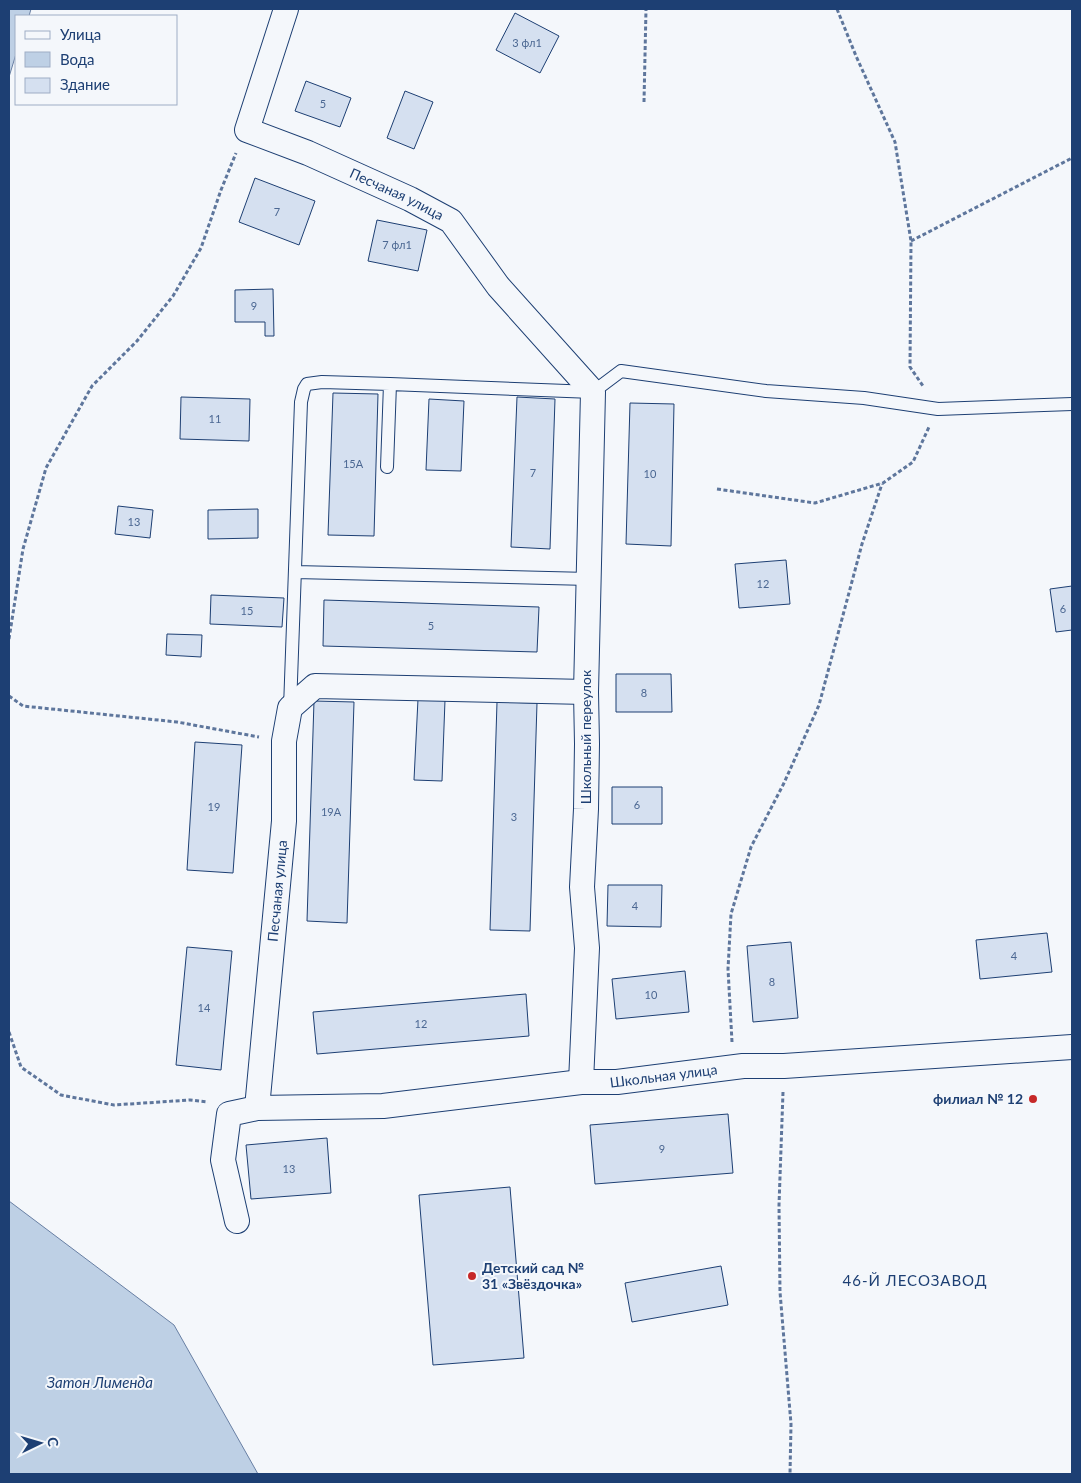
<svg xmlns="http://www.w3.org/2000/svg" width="1081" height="1483" viewBox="0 0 1081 1483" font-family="Lato,sans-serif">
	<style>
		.water { fill: #bed0e5; stroke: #687fa3 }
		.building { fill: #d5e0f0; stroke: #1d3f73 }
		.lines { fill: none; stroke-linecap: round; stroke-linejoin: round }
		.lane-casing { stroke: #1d3f73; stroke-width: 14 }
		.street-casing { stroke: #1d3f73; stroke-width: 26 }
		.path { stroke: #5e769c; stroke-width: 3; stroke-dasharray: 4 2.5; stroke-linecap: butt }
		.lane { stroke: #f4f7fb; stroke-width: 12 }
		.street { stroke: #f4f7fb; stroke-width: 24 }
		.poi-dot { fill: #c62828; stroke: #f4f7fb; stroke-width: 2 }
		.labels { text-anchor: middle; stroke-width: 4; stroke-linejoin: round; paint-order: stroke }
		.number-label { font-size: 11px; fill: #4b6792 }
		.street-label { font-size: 14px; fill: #1d3f73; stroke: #f4f7fb }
		.poi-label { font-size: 14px; font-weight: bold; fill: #1d3f73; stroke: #f4f7fb; text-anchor: end }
		.neighbourhood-label { font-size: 15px; letter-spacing: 1px; fill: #1d3f73; stroke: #f4f7fb }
		.water-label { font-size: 15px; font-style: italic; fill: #1d3f73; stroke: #f4f7fb }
	</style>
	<rect width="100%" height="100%" fill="#f4f7fb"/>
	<path class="water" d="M 9,9 L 31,9 L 29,16 L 16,16 L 16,54 L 9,77 Z
		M 9,1201 L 174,1325 L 258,1474 L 9,1474 Z"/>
	<path class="building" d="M 515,13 L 559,36 L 540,73 L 496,50 Z
		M 306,81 L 351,98 L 340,127 L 295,111 Z
		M 405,91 L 433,102 L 414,149 L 387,138 Z
		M 255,178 L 315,201 L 299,245 L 239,222 Z
		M 377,220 L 427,230 L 418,271 L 368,261 Z
		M 273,289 L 274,336 L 265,336 L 265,322 L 235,322 L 235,290 Z
		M 333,393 L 378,394 L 374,536 L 328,535 Z
		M 181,397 L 250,399 L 249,441 L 180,439 Z
		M 517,397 L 555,399 L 550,549 L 511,547 Z
		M 429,399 L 464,401 L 461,471 L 426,470 Z
		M 630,403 L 674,404 L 671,546 L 626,544 Z
		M 118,506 L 153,510 L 150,538 L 115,534 Z
		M 258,509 L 258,538 L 208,539 L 208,510 Z
		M 786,560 L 790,604 L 739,608 L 735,564 Z
		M 1072,586 L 1072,630 L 1056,632 L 1050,589 Z
		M 211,595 L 284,598 L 282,627 L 210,624 Z
		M 324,600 L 539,607 L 537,652 L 323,646 Z
		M 167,634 L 202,635 L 201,657 L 166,655 Z
		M 616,674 L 671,674 L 672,712 L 616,712 Z
		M 418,699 L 445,700 L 442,781 L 414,780 Z
		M 314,701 L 354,702 L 347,923 L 307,921 Z
		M 497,702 L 537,703 L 530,931 L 490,930 Z
		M 195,742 L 242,745 L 233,873 L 187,870 Z
		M 612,787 L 662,787 L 662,824 L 612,824 Z
		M 608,885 L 662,885 L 661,927 L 607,926 Z
		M 1047,933 L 1052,972 L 980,979 L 976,940 Z
		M 791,942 L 798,1018 L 753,1022 L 747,946 Z
		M 187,947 L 232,951 L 221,1070 L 176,1065 Z
		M 685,971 L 689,1012 L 616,1019 L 612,979 Z
		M 526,994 L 529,1036 L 317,1054 L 313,1012 Z
		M 728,1114 L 733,1173 L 595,1184 L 590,1125 Z
		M 327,1138 L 331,1193 L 251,1199 L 246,1145 Z
		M 510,1187 L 524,1358 L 433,1365 L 419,1195 Z
		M 721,1266 L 728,1305 L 632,1322 L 625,1283 Z"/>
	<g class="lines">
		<g class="lane-casing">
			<path id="lane" d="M 387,467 L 390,384 L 593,392 L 621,371 L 766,391 L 864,398 L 938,409 L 1072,404
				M 295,572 L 589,579
				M 290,708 L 301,402 L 304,389 L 307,384 L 322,382 L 390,384"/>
		</g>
		<g class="street-casing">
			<g id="street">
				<path id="s1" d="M 286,9 L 247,130 L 308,153 L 410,199 L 451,221 L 498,286 L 593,392 L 586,692 L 587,744 L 586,809 L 582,887 L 587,948 L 581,1082"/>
				<path id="s2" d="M 257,1108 L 284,821 L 284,741 L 290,708 L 315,686 L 586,692"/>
				<path id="s3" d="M 237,1221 L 223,1160 L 229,1114 L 257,1108 L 383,1106 L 581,1082 L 617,1082 L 743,1066 L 784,1066 L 1072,1047"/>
			</g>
		</g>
		<path class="path" d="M 837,9 L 856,56 L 895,142 L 911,241 L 910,367 L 923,386
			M 644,102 L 646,9
			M 911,241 L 1072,158
			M 717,489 L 815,503 L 883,483 L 913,462 L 929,427
			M 9,639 L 23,549 L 46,468 L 92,386 L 137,341 L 173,296 L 201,248 L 221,190 L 236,153
			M 9,696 L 23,706 L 177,722 L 259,737
			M 9,1032 L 21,1067 L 61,1095 L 114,1105 L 190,1100 L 208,1102
			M 732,1042 L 728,969 L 731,914 L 751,847 L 784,783 L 819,705 L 862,544 L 882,484
			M 783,1092 L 779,1205 L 780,1292 L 791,1424 L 790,1474"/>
		<use href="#lane" class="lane"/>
		<use href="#street" class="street"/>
	</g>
	<g class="poi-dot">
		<circle cx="1033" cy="1099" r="5"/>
		<circle cx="472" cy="1276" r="5"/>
	</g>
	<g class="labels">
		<g class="number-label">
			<text x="527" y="47">3 фл1</text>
			<text x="323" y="108">5</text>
			<text x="277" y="216">7</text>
			<text x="397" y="249">7 фл1</text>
			<text x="254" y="310">9</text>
			<text x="215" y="423">11</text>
			<text x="353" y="468">15А</text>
			<text x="533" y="477">7</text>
			<text x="650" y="478">10</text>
			<text x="134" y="526">13</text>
			<text x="763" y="588">12</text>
			<text x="1063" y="613">6</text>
			<text x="247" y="615">15</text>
			<text x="431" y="630">5</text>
			<text x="644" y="697">8</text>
			<text x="637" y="809">6</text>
			<text x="214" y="811">19</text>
			<text x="331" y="816">19А</text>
			<text x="514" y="821">3</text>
			<text x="635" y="910">4</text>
			<text x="1014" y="960">4</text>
			<text x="772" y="986">8</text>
			<text x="651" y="999">10</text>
			<text x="204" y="1012">14</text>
			<text x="421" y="1028">12</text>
			<text x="662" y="1153">9</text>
			<text x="289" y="1173">13</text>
		</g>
		<g class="street-label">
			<text dy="5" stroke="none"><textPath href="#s1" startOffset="290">Песчаная улица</textPath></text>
			<text transform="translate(586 737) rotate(-90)" y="5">Школьный переулок</text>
			<text dy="5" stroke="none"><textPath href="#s2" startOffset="218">Песчаная улица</textPath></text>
			<text dy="5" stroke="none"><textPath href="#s3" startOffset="546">Школьная улица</textPath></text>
		</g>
		<g class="poi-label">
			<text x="1023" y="1104">филиал № 12</text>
			<text x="482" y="1273" text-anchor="start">Детский сад №<tspan x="482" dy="16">31 «Звёздочка»</tspan></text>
		</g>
		<g class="neighbourhood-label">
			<text x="915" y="1286">46-Й ЛЕСОЗАВОД</text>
		</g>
		<g class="water-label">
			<text x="100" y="1388">Затон Лименда</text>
		</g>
	</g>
	<rect width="1081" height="1483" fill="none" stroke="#1d3f73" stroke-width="20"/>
	<rect x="15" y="15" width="162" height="90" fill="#f4f7fb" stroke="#9eadc5"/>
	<rect x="25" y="31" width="25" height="8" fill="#f4f7fb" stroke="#9eadc5"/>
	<text x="60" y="40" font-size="15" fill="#1d3f73">Улица</text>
	<rect x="25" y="52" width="25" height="15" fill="#bed0e5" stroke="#9eadc5"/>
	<text x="60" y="65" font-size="15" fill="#1d3f73">Вода</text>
	<rect x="25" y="78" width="25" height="15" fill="#d5e0f0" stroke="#9eadc5"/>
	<text x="60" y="90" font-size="15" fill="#1d3f73">Здание</text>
	<g transform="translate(40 1443) rotate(85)" stroke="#f4f7fb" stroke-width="4" paint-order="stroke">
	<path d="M0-4L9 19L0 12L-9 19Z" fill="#1d3f73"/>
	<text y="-8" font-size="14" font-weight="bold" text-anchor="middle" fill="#1d3f73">С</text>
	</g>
</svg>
